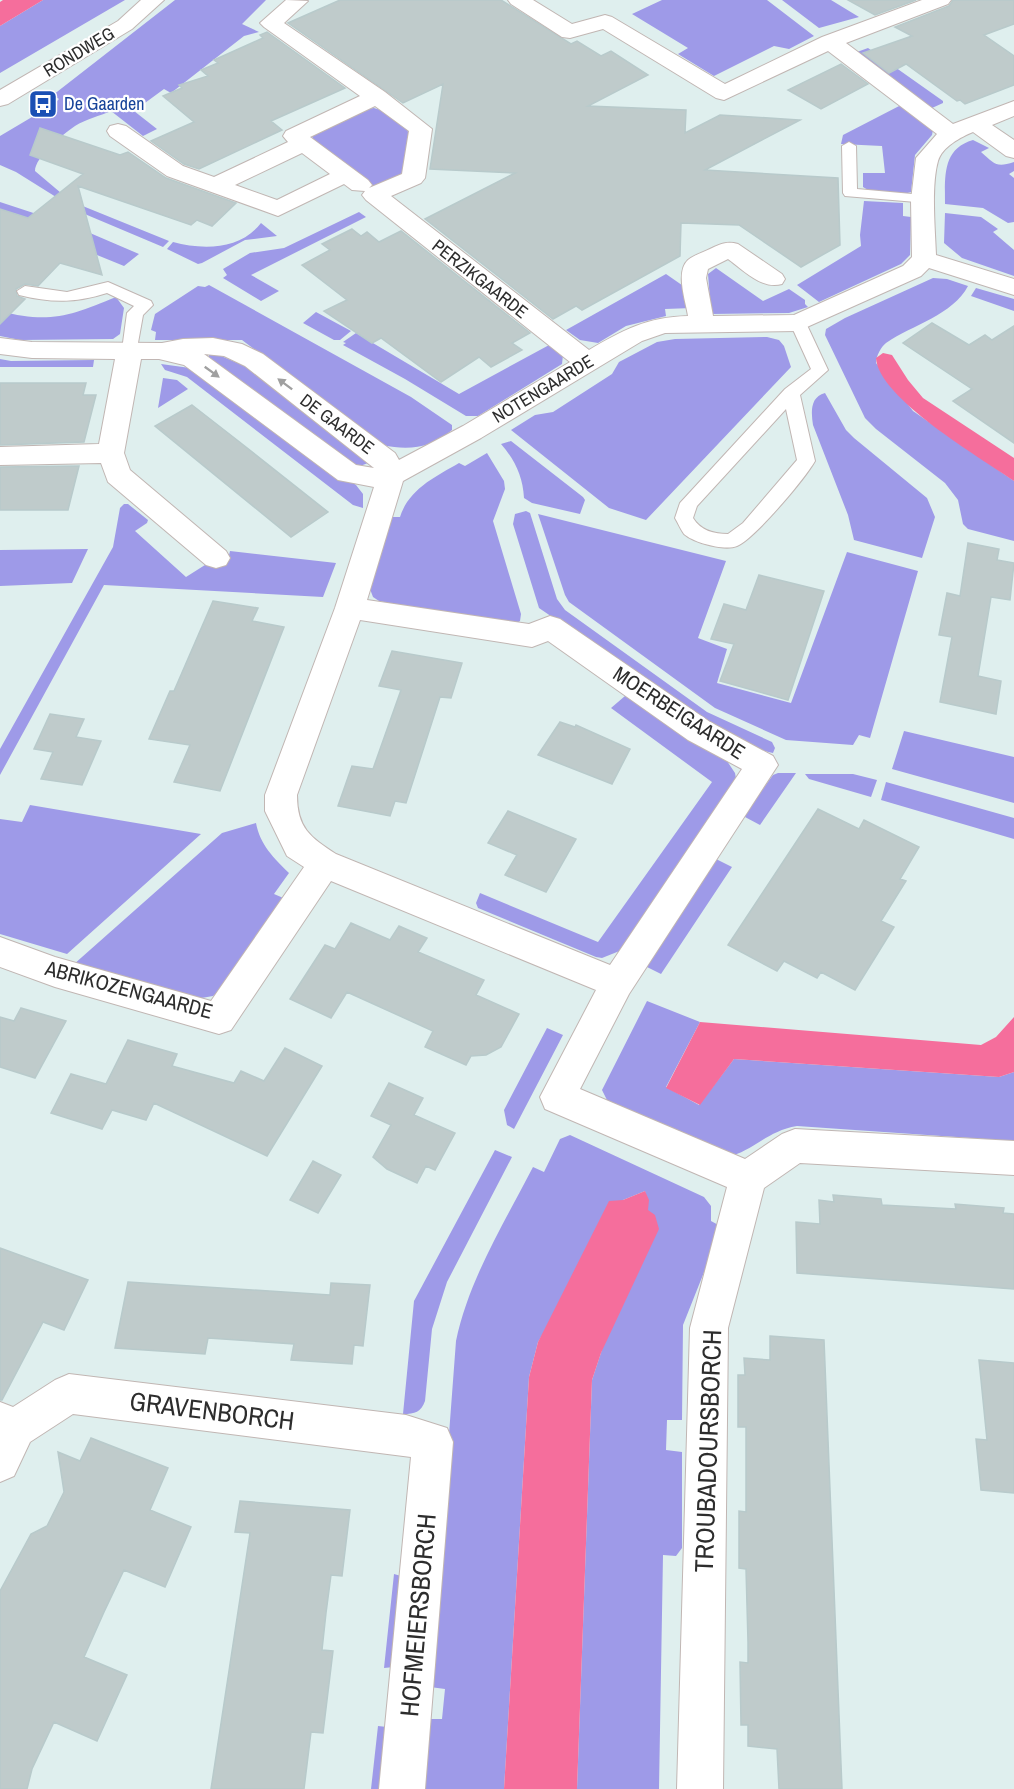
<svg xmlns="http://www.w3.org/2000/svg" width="1014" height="1789" viewBox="0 0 1014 1789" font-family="'Archivo Narrow',sans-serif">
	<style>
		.green { fill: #9e9ae8 }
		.water { fill: #f56e9c }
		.building { fill: #bfcbcb; stroke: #b8cacb; stroke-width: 1.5 }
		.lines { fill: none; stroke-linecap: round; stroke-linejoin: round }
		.service-casing { stroke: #c1b6b3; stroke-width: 2 }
		.minor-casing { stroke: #c1b6b3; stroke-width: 2 }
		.secondary-casing { stroke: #c1b6b3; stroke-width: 2 }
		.service { fill: #fff; fill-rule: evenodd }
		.minor { fill: #fff; fill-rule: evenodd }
		.secondary { fill: #fff; fill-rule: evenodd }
		.oneway { fill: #a0a0a0 }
		.labels { text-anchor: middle; stroke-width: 4.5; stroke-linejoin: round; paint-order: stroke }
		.far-street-label { font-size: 18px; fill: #2d2d2d; stroke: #fff }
		.far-transit-label { font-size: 18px; fill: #164399; stroke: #fff; text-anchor: start }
		.street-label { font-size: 21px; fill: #2d2d2d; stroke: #fff }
		.near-street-label { font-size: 26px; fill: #2d2d2d; stroke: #fff }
	</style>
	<rect width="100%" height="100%" fill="#dfefee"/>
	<path class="green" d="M 43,0 L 125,0 L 0,73 L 0,26 Z
		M 175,0 L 266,0 L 242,24 L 259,32 L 244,36 L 171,93 L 164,89 L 134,111 L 157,129 L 143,136 L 111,111 C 100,116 86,119 75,126 C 63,134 35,157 35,171 L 61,193 L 58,196 L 169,241 L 163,247 L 80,212 L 16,172 L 0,165 L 0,136 L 54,104 L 59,99 L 53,95 Z
		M 662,0 L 767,0 L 814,36 L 789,49 L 774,46 L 714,76 L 678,54 L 688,48 L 632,14 Z
		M 782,0 L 831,0 L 859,17 L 819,28 Z
		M 868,48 L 943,101 L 943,103 L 932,108 L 857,52 Z
		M 903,104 L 933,130 L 932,135 L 915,155 L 911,192 L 904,194 L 868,190 L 863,187 L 863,173 L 885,173 L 882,146 L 841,144 L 843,135 Z
		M 374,108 C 386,111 405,124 410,135 L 405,173 L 375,186 L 371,186 L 312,140 L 313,135 L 366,109 Z
		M 973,140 L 989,148 L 981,152 C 995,164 996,168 1014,162 L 1014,171 L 1009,174 L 1014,178 L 1014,222 L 1008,223 L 983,208 L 945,204 C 945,177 942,149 973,140 Z
		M 864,201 L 903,203 L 903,216 L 911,217 L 910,255 L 901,264 L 819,302 L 797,285 L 861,246 L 860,235 Z
		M 0,202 L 76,227 L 139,254 L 124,266 L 97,255 L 86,242 L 0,209 Z
		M 359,212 L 366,217 L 251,275 L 279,291 L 261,301 L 223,278 L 227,275 L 223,269 L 250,253 L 284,248 Z
		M 945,213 L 981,217 L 998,229 L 993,232 L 1014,250 L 1014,276 L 962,258 L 944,243 Z
		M 261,223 L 277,236 L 245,240 L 202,263 L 198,264 L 167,249 L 173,242 C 203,250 240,250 261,223 Z
		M 716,268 L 763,301 L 789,289 L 805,300 L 805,304 L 808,307 L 789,313 L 711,314 L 708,274 Z
		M 666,274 L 689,290 L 692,308 L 665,309 L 666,316 L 626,326 L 598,343 L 580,340 L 566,330 Z
		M 933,278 L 947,279 L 968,286 C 953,315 912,325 886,343 C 881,347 876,356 876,363 L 913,411 L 1014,481 L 1014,541 L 968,529 L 963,524 L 958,500 L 945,483 L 876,429 L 865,418 L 825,335 L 826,329 L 845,318 Z
		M 209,285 L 411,397 L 452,425 L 452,430 C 432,448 408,451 383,445 L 242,340 L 155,340 L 156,332 L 151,330 L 155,314 L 198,286 L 205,287 Z
		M 976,288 L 1014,299 L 1014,311 L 971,296 Z
		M 116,297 L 124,308 L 120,334 L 113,339 L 20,340 L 0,336 L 0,311 C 49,324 70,316 116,297 Z
		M 316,312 L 351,331 L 340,340 L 334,340 L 303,323 Z
		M 356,333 L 459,394 L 551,344 L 563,355 L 562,364 L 478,416 L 466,416 L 405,379 L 343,345 L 346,343 L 343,342 Z
		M 767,337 L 779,340 L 784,346 L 791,367 L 646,520 L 609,508 L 511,430 L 535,415 L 553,412 L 612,374 L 619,362 L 657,342 L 675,339 Z
		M 214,353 L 252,369 L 369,459 L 368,463 L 355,468 L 209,358 L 209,355 Z
		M 0,359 L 11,361 L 94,360 L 93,367 L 0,367 Z
		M 161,364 L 190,368 L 356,485 L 363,494 L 363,508 L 353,505 L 187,377 L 165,370 Z
		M 163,378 L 177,380 L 188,389 L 158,408 Z
		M 825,393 L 846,430 L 854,438 L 927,498 L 935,517 L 922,558 L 854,540 L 848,515 L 813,425 C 811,412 810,397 825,393 Z
		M 511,441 L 583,497 L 585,500 L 580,514 L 532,503 L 524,498 C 523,477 515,460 501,444 Z
		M 487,453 L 504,481 L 505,489 L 493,521 L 521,614 L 520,621 L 512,626 L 499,625 L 379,601 L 373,597 L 370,589 L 389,517 L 400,517 C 409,489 435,477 459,463 L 465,466 Z
		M 124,504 L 128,504 L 148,520 L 147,523 L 135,531 L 186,577 L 205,565 L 227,564 L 230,551 L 336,563 L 323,597 L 104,585 L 0,775 L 0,749 L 113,547 L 120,508 Z
		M 526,511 L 530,513 L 557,599 L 565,610 L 707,712 L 772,742 L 775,748 L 773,753 L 741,746 L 539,608 L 513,524 L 515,514 Z
		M 538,514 L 726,561 L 698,638 L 727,649 L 717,683 L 791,703 L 847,552 L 918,571 L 870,738 L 859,735 L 853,745 L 786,740 L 715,708 L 569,602 L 565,595 Z
		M 88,549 L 72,583 L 0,586 L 0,550 Z
		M 625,696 L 629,696 L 725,758 L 735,773 L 737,784 L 622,950 L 602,958 L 596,957 L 478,908 L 476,903 L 480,893 L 598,942 L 712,782 L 611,708 Z
		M 904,731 L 1014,757 L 1014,803 L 892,769 Z
		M 778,773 L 796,773 L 760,825 L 745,817 L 746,812 L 773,775 Z
		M 805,774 L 853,774 L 877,780 L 871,797 L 809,779 Z
		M 886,782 L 1014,818 L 1014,839 L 881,800 Z
		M 30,805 L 201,834 L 67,954 L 0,934 L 0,819 L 22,822 Z
		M 256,823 C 260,845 274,858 289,873 L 274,894 L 288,900 L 235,980 L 213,996 L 190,1000 L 73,965 L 222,833 Z
		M 716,859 L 732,867 L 661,974 L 641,964 Z
		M 647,1001 L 700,1022 L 666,1087 L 699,1105 L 734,1059 L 999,1077 L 1014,1072 L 1014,1141 L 797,1126 C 768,1131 758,1147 732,1156 L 621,1111 L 607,1100 L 602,1090 Z
		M 547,1028 L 563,1035 L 514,1129 L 507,1125 L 504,1110 Z
		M 570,1135 L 704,1197 L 711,1206 L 711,1221 L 722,1227 L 683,1325 L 682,1420 L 667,1420 L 666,1450 L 682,1452 L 682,1548 L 676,1556 L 663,1555 L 659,1789 L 577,1789 L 592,1380 L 648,1210 L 645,1191 L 623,1200 L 538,1342 L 529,1377 L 504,1789 L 420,1789 L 426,1719 L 442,1719 L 445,1689 L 430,1687 L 456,1341 C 469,1279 504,1223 533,1167 L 544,1172 L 560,1139 Z
		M 495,1150 L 512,1157 L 447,1282 L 432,1329 L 425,1401 C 421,1412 415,1414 403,1414 L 414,1301 Z
		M 394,1574 L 401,1576 L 394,1667 L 384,1668 Z
		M 378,1726 L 387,1727 L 391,1789 L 371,1789 Z"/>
	<path class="water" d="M 3,0 L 43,0 L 0,26 L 0,2 Z
		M 883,353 L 892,355 L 908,380 L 923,398 L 1014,458 L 1014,481 C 981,458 878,398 876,358 Z
		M 1014,1017 L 1014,1072 L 999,1077 L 734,1059 L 700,1105 L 666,1088 L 700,1022 L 981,1045 L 996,1037 Z
		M 645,1191 L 649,1200 L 648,1210 L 655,1215 L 659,1229 L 601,1353 L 592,1380 L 577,1789 L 504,1789 L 529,1377 L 538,1342 L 609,1201 L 623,1200 Z"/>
	<path class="building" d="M 340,0 L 501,0 L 571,44 L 577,41 L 601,56 L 611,51 L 648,75 L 588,106 L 686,110 L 685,133 L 720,115 L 800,120 L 705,170 L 838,178 L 840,245 L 801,267 L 739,225 L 681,223 L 680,256 L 582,310 L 576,306 L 553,319 L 425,219 L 515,173 L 430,169 L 443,84 L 403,103 L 288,23 Z
		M 848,0 L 916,0 L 875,15 Z
		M 953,0 L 1014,0 L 1014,24 L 984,35 L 1014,56 L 1014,85 L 965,104 L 960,100 L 957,101 L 906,64 L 889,73 L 863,53 L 912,36 L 895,27 L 949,6 Z
		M 267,32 L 345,88 L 271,121 L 282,130 L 199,169 L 184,164 L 151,141 L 194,122 L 163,96 L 182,88 L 179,85 L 208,76 L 201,70 L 218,63 L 214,60 L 263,38 L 260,35 Z
		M 841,64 L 868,84 L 821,109 L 788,90 Z
		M 40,128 L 120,155 L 128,152 L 166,178 L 236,203 L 212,226 L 197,220 L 191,225 L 78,186 L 102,275 L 60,263 L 38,286 L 25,284 L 16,289 L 17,296 L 25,299 L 0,324 L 0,209 L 28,218 L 83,174 L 30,155 Z
		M 352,229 L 361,236 L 367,232 L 379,242 L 401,231 L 530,333 L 512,343 L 522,350 L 491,367 L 479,357 L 441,382 L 381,338 L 372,343 L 324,311 L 347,300 L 302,265 L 330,250 L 322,244 Z
		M 932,323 L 969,345 L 985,335 L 992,340 L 1014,326 L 1014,443 L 953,401 L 972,389 L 903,343 Z
		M 0,383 L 86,383 L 83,395 L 96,395 L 84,442 L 0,445 Z
		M 192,405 L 237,440 L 328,512 L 291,537 L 155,426 Z
		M 79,466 L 68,510 L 0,510 L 0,467 Z
		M 968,543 L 999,549 L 997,560 L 1014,563 L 1010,600 L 991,597 L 978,676 L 1001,681 L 996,714 L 940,702 L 952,637 L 939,635 L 947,593 L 960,596 Z
		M 759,575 L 824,591 L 788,700 L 720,681 L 734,644 L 711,639 L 724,604 L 746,610 Z
		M 213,601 L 258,608 L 252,621 L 284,627 L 220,791 L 174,782 L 190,745 L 149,739 L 170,691 L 174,691 Z
		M 392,651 L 462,663 L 451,698 L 440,697 L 406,803 L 395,801 L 390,816 L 338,806 L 352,766 L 373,769 L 401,690 L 379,686 Z
		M 50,714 L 84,719 L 76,737 L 101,741 L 82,785 L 41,779 L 53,752 L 34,749 Z
		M 560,722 L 575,727 L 576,725 L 630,749 L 612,784 L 538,755 Z
		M 818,809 L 859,829 L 864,820 L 919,847 L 900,879 L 906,881 L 881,921 L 894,927 L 855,990 L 821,972 L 817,978 L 784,961 L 777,971 L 728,945 Z
		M 508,811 L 576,839 L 546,892 L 505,875 L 517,855 L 488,843 Z
		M 351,923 L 390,940 L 399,926 L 427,938 L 418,952 L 484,980 L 476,995 L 519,1014 L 501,1047 L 486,1055 L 471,1056 L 466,1065 L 425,1047 L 433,1031 L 347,992 L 331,1018 L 290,999 L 325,945 L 335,949 Z
		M 21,1008 L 66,1021 L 35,1078 L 0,1067 L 0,1017 L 14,1021 Z
		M 128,1040 L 177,1054 L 172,1066 L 234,1083 L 241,1071 L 264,1081 L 285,1048 L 322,1066 L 267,1156 L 154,1103 L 146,1120 L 112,1110 L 102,1129 L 51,1113 L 71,1074 L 106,1084 Z
		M 389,1083 L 423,1098 L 414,1115 L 455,1133 L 435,1170 L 426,1166 L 417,1183 L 387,1169 L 373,1157 L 391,1125 L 371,1116 Z
		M 313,1161 L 341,1175 L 318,1213 L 290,1200 Z
		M 833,1195 L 881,1199 L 882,1205 L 956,1209 L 955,1204 L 1004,1208 L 1003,1213 L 1014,1214 L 1014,1289 L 797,1273 L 796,1222 L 820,1224 L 819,1200 L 834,1202 Z
		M 0,1248 L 88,1280 L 64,1330 L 43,1322 L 2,1400 L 0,1400 Z
		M 128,1282 L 330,1295 L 331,1283 L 370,1285 L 363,1346 L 354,1345 L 352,1364 L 291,1360 L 294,1344 L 208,1338 L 205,1354 L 115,1348 Z
		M 770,1336 L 824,1340 L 842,1789 L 779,1789 L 777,1749 L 748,1746 L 748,1725 L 741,1725 L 740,1662 L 748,1663 L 748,1642 L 746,1569 L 739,1568 L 739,1511 L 746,1512 L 746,1427 L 738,1427 L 738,1375 L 745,1375 L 744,1358 L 770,1360 Z
		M 979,1360 L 1014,1363 L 1014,1493 L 981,1490 L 976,1439 L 987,1440 Z
		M 91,1438 L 168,1468 L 150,1510 L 191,1527 L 165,1587 L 124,1570 L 104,1612 L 84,1657 L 127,1675 L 97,1741 L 54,1722 L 32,1769 L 27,1789 L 0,1789 L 0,1591 L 31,1534 L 47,1526 L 64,1492 L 58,1452 L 80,1461 Z
		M 240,1501 L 350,1510 L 342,1576 L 331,1575 L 326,1613 L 322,1650 L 333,1651 L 323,1733 L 311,1732 L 304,1789 L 211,1789 L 250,1533 L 235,1532 Z"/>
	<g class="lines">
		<g class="service-casing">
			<path id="service" d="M 849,142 L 856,146 L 857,189 L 923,195 L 930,200 L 928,203 L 845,196 L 843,193 L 842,146 Z
				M 108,282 L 151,301 L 153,305 L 143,315 L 136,354 L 124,354 L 122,350 L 127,313 L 134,306 L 107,293 C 76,303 51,303 19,295 L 17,291 L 25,286 L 67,292 Z
				M 798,318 L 804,319 L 806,323 L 828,370 L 800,395 L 815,461 C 804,480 755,538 737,546 C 725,551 694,543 684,534 C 681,530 678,523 675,518 L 680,503 L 785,389 L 811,369 L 790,323 L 792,319 ZM 786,409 L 797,460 L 743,523 L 728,534 C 714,534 701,531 693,518 L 697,506 Z"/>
		</g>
		<g class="minor-casing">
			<path id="minor" d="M 286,0 L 308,1 L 284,23 L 385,92 L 432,129 L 425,178 L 421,183 L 391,196 L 589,350 C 623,330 647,317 688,316 C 686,302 675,272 688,260 C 694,255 704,252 710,249 C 720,244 727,241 738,244 L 782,274 L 785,279 L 782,284 C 762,290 743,270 728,259 L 708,269 L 706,278 L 713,316 L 794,315 L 903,266 L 912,257 L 911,200 L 916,158 L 937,134 L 828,51 L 724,100 L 716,98 L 603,29 L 570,38 L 562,37 L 511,4 L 508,0 L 533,0 L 572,24 L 605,15 L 612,17 L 725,84 L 822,37 L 922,0 L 951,0 L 948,4 L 846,43 L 953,124 L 1014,101 L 1014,116 L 992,125 L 1014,140 L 1014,158 L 1006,156 L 973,132 C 961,137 942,147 938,161 C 931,186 935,228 936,255 L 1014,279 L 1014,295 L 929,268 L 921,276 L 798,331 L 665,333 L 642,341 L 481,438 L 403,481 L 367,600 L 529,624 L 550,616 L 560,619 L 710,722 L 773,756 L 778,765 L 629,994 L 580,1089 L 745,1159 L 782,1134 L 795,1129 L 1014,1141 L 1014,1175 L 800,1163 L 764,1188 L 728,1328 L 723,1789 L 677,1789 L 690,1328 L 727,1187 L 545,1109 L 540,1097 L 596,990 L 331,881 L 231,1030 L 219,1034 L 55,987 L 0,967 L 0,937 L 55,957 L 211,1001 L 304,867 L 287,856 L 265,811 L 265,795 L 335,608 L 374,487 L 338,480 L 184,365 L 159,359 L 141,359 L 124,453 L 130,470 L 226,551 L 230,558 L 226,565 L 216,568 L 206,565 L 108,482 L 101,463 L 0,465 L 0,447 L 99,444 L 115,359 L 32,358 L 0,354 L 0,338 L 32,342 L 162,343 L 183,339 L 213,338 L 242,344 L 263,354 L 395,453 L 399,460 L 463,426 L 570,362 L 366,200 L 362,195 L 365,191 L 352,190 L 344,184 L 278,216 L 167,176 L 110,136 L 107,131 L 110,126 L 118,124 L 126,126 L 183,166 L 214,177 L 288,142 L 283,136 L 286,131 L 360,96 L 264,27 L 260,23 ZM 375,106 L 409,131 L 402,174 L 369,188 L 372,185 L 368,180 L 310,137 ZM 302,153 L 330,174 L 277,200 L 235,185 ZM 204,354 L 224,356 L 245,366 L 374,468 L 356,465 ZM 360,620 L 532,647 L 548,641 L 688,740 L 742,769 L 610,965 L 336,854 C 310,837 297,828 297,795 Z
				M 69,1374 L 406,1415 L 447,1428 L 453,1442 L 425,1789 L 379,1789 L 411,1457 L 73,1414 L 30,1442 L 14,1476 L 0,1482 L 0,1402 L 13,1407 L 55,1380 Z"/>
		</g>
		<g class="secondary-casing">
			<path id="secondary" d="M 141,0 L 164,0 L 132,29 L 8,104 L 0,106 L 0,90 L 118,21 Z"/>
		</g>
		<use href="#service" class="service"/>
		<use href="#minor" class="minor"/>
		<use href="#secondary" class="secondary"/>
	</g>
	<defs><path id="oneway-solid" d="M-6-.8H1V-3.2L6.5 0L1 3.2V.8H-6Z" transform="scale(1.5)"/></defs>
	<g class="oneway">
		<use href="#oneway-solid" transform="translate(212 372) rotate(36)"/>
		<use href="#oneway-solid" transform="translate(285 384) rotate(-143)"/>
	</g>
	<defs>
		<g id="bus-square" transform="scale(1.5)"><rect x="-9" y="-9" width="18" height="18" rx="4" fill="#1a4fb4" stroke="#fff"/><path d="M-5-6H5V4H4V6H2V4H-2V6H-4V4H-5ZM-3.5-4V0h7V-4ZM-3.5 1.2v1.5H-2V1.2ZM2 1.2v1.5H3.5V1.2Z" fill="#fff"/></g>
	</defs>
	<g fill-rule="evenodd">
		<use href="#bus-square" x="43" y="104"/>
	</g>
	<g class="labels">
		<g class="far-street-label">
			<text transform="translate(79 52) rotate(-31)" y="6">RONDWEG</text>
			<text transform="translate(480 279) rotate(38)" y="6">PERZIKGAARDE</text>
			<text transform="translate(543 389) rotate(-31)" y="6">NOTENGAARDE</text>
			<text transform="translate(337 424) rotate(37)" y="6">DE GAARDE</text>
		</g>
		<g class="far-transit-label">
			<text x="64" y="110">De Gaarden</text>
		</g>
		<g class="street-label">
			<text transform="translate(679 713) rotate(33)" y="7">MOERBEIGAARDE</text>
			<text transform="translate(129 990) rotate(15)" y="7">ABRIKOZENGAARDE</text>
		</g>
		<g class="near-street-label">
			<text transform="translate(212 1411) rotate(7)" y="9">GRAVENBORCH</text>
			<text transform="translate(708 1451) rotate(-88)" y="9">TROUBADOURSBORCH</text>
			<text transform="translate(418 1615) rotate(-85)" y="9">HOFMEIERSBORCH</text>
		</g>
	</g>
</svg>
